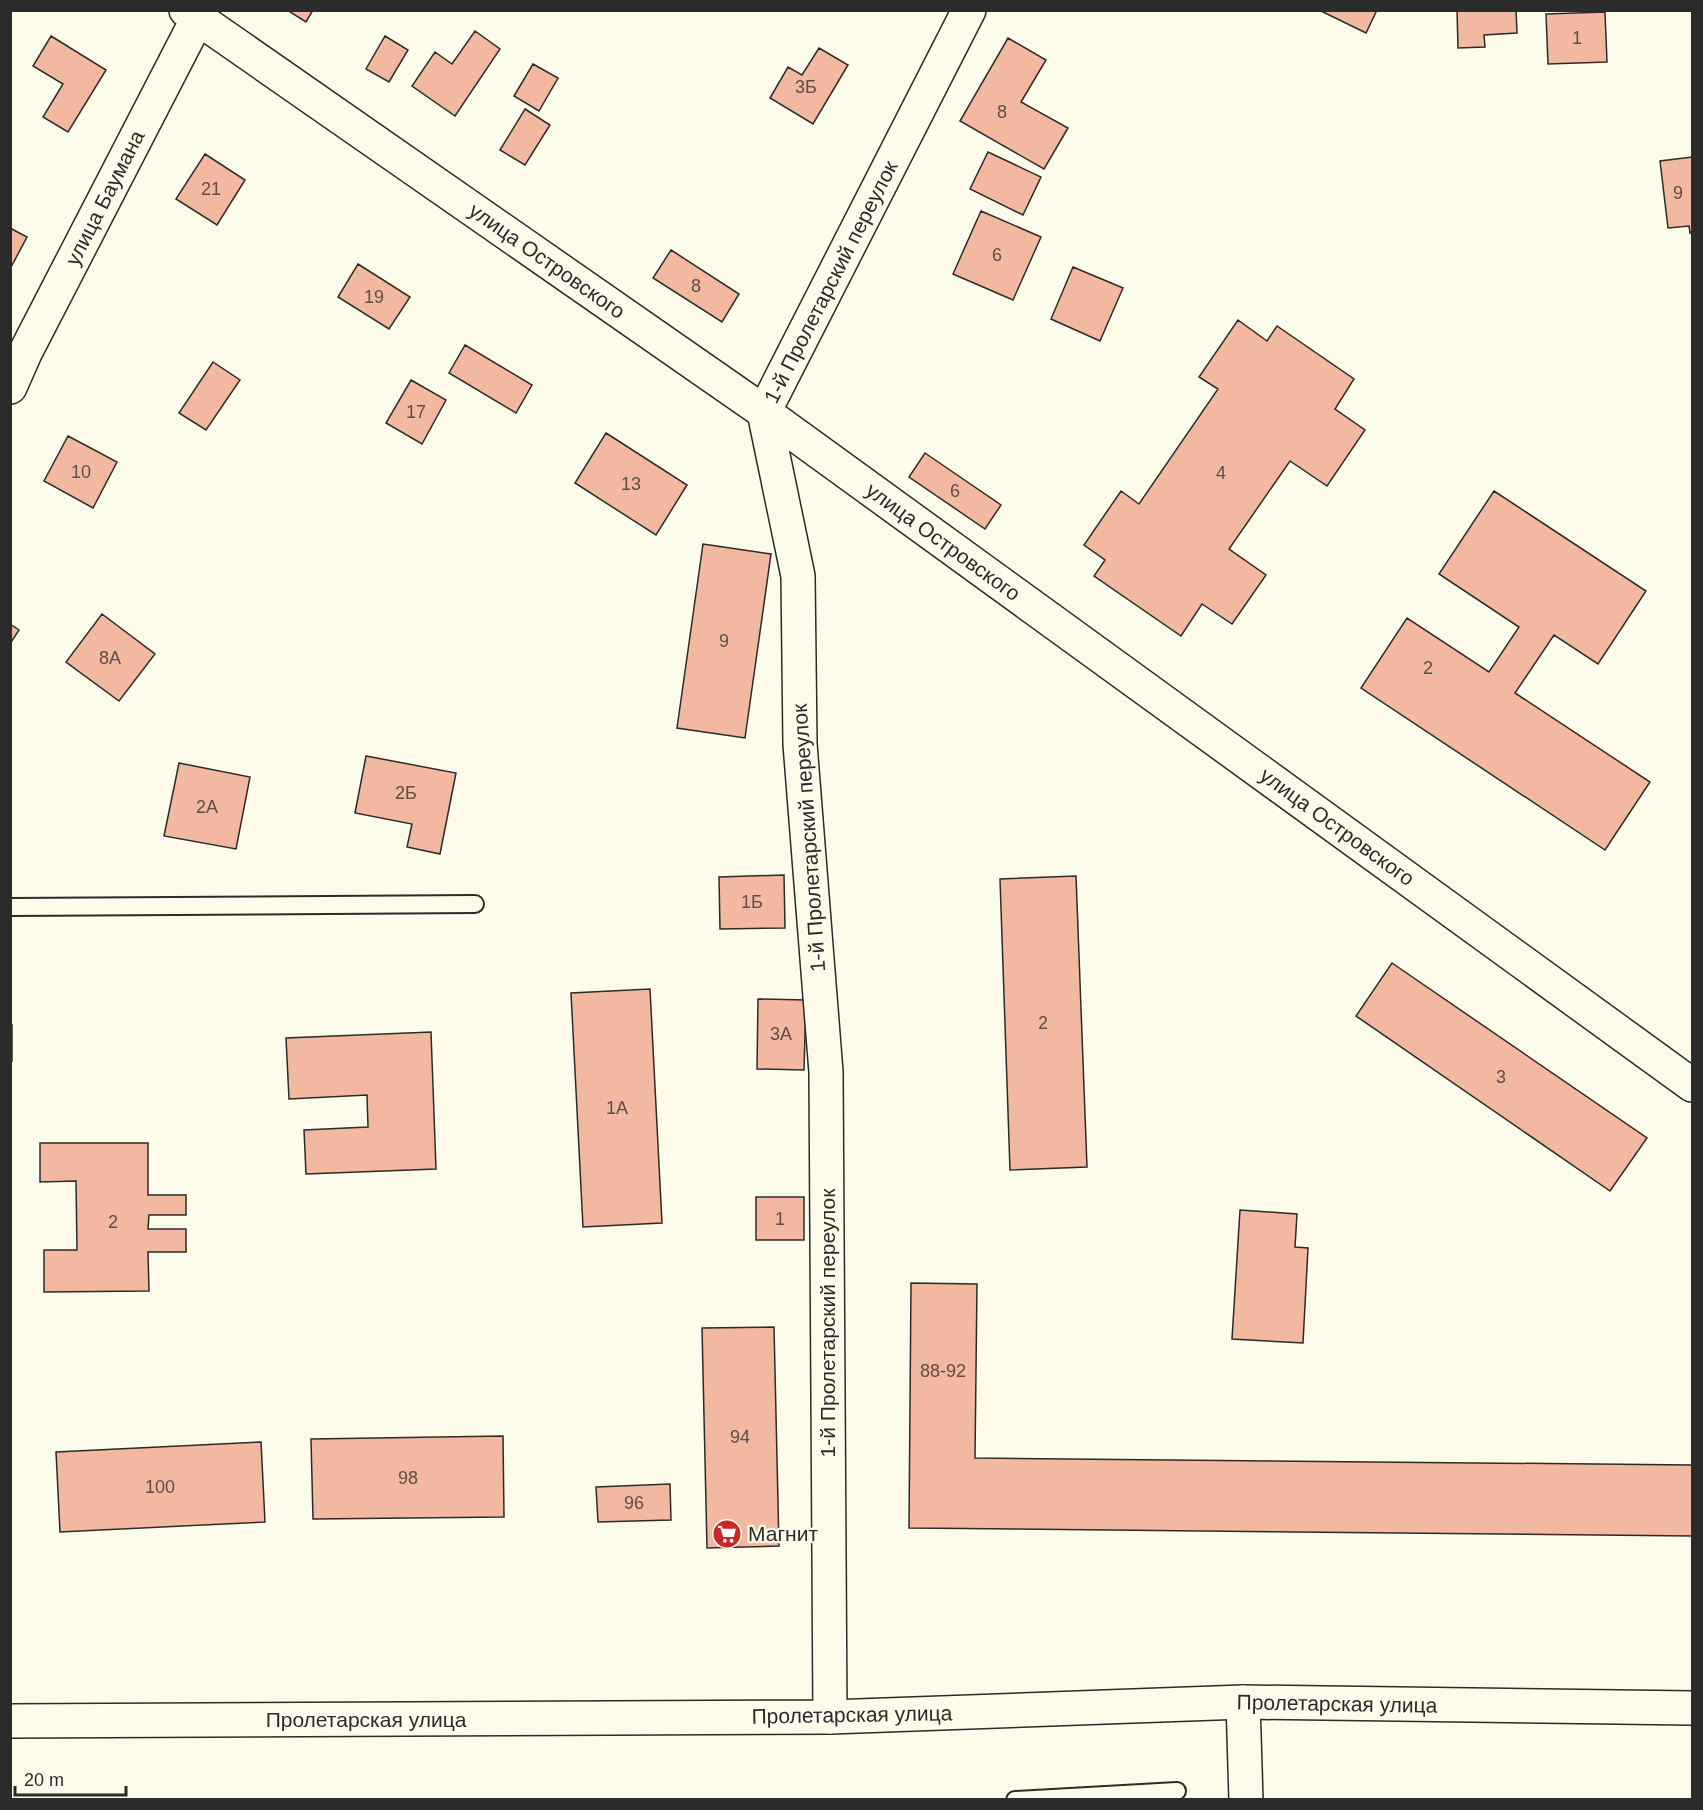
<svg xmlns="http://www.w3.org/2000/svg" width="1703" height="1810" viewBox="0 0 1703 1810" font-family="Helvetica,sans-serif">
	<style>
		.building { fill: #f2b8a0; stroke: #2b2b2b; stroke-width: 1.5 }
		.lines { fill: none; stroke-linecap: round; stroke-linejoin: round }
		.service-casing { stroke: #2b2b2b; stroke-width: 20 }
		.minor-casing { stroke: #2b2b2b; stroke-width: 36 }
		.secondary-casing { stroke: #2b2b2b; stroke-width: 36 }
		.service { stroke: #fdfbea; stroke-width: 16 }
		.minor { stroke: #fdfbea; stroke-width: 33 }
		.secondary { stroke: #fdfbea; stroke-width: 33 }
		.labels { text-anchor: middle; stroke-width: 4.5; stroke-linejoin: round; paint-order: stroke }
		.number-label { font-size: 18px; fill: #5d4e48 }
		.street-label { font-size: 21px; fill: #2b2b2b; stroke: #fdfbea }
		.poi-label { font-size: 21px; fill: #2b2b2b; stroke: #fdfbea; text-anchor: start }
	</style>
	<rect width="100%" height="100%" fill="#fdfbea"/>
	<path class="building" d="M 287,10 L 313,10 L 306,22 Z
		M 1319,10 L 1377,10 L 1366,33 Z
		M 1457,10 L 1516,10 L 1517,33 L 1484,35 L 1485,47 L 1458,48 Z
		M 1605,12 L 1607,62 L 1548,64 L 1546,14 Z
		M 475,31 L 500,49 L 455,116 L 412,86 L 435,52 L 452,64 Z
		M 51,36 L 106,70 L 68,132 L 43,117 L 63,84 L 33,66 Z
		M 385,36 L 408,50 L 389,82 L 366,69 Z
		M 1008,38 L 1046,60 L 1021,102 L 1068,128 L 1044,169 L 960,121 Z
		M 819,48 L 848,65 L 813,124 L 770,98 L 788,67 L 802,75 Z
		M 533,64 L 558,78 L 539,111 L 514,96 Z
		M 525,109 L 550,125 L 525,165 L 500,150 Z
		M 988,152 L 1041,177 L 1023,215 L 970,189 Z
		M 205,154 L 245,180 L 217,225 L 176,199 Z
		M 1692,157 L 1692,232 L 1690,233 L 1689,226 L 1668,228 L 1660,161 Z
		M 981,211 L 1041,237 L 1013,300 L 953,274 Z
		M 10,228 L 27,237 L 10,269 Z
		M 671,250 L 739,294 L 722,322 L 653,278 Z
		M 358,264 L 410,297 L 389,329 L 338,297 Z
		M 1073,267 L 1123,288 L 1100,341 L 1051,319 Z
		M 1238,320 L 1267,341 L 1277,326 L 1354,379 L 1335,409 L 1365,430 L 1327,486 L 1290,461 L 1229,549 L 1266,575 L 1232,624 L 1202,604 L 1181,636 L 1094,576 L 1105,560 L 1084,545 L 1121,491 L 1139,504 L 1218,389 L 1199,377 Z
		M 465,345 L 532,385 L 516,413 L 449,373 Z
		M 213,362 L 240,380 L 206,430 L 179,413 Z
		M 411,380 L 446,400 L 422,444 L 386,423 Z
		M 606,433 L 687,485 L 656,535 L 575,483 Z
		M 68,436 L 117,462 L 93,508 L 44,481 Z
		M 925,453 L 1001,505 L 985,529 L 909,477 Z
		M 1494,491 L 1646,591 L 1598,664 L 1554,635 L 1515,693 L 1650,782 L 1605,850 L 1361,688 L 1407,618 L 1489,672 L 1519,627 L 1439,574 Z
		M 703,544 L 771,554 L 745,738 L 677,728 Z
		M 102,614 L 155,654 L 119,701 L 66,662 Z
		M 10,624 L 19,630 L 10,644 Z
		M 366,756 L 456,773 L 440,854 L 407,847 L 412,824 L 355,813 Z
		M 179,763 L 250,777 L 236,849 L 164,836 Z
		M 784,875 L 785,928 L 720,929 L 719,877 Z
		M 1076,876 L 1087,1167 L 1010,1170 L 1000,879 Z
		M 1392,963 L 1647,1138 L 1610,1191 L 1356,1016 Z
		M 650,989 L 662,1223 L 583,1227 L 571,993 Z
		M 758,999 L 806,1000 L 804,1070 L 757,1069 Z
		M 10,1025 L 12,1025 L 12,1061 L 10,1061 Z
		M 431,1032 L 436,1169 L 306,1174 L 304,1130 L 368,1127 L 367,1095 L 289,1099 L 286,1038 Z
		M 40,1143 L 148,1143 L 148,1195 L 186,1195 L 186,1215 L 149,1215 L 148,1229 L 186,1229 L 186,1252 L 148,1252 L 149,1291 L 44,1292 L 44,1250 L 77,1250 L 76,1181 L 40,1182 Z
		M 756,1197 L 804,1197 L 804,1240 L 756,1240 Z
		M 1240,1210 L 1297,1214 L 1295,1247 L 1308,1248 L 1303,1343 L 1232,1339 Z
		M 911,1283 L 977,1284 L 975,1458 L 1692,1465 L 1692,1536 L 909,1528 Z
		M 774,1327 L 779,1546 L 707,1548 L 702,1328 Z
		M 503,1436 L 504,1517 L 313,1519 L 311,1439 Z
		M 261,1442 L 265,1522 L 60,1532 L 56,1452 Z
		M 670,1484 L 671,1520 L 598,1522 L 596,1487 Z"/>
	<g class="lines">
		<g class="service-casing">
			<path id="service" d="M 10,907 L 475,904
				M 1015,1800 L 1177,1791"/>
		</g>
		<g class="minor-casing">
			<path id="minor" d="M 186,10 L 764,412 L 1692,1085
				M 10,387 L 25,353 L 202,10
				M 1243,1702 L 1246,1800
				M 830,1717 L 826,1072 L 800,744 L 798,576 L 764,412 L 969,10"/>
		</g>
		<g class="secondary-casing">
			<path id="secondary" d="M 10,1721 L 830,1717 L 1243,1702 L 1692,1708"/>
		</g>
		<use href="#service" class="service"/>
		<use href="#minor" class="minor"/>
		<use href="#secondary" class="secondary"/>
	</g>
	<defs>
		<g id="supermarket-disc" transform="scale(1.5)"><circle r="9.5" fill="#c62828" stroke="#fdfbea"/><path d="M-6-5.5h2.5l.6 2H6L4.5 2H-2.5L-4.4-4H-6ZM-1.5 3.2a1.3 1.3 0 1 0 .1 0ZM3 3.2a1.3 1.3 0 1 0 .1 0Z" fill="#fff"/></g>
	</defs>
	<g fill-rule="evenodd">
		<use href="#supermarket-disc" x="727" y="1534"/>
	</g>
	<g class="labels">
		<g class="number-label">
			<text x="1577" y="44">1</text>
			<text x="806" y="93">3Б</text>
			<text x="1002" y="118">8</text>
			<text x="211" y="195">21</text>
			<text x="1678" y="199">9</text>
			<text x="997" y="261">6</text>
			<text x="696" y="292">8</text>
			<text x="374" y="303">19</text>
			<text x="416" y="418">17</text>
			<text x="81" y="478">10</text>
			<text x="1221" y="479">4</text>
			<text x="631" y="490">13</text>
			<text x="955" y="497">6</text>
			<text x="724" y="647">9</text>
			<text x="110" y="664">8А</text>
			<text x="1428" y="674">2</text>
			<text x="406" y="799">2Б</text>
			<text x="207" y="813">2А</text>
			<text x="752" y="908">1Б</text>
			<text x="1043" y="1029">2</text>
			<text x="781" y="1040">3А</text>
			<text x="1501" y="1083">3</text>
			<text x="617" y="1114">1А</text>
			<text x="780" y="1225">1</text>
			<text x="113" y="1228">2</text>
			<text x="943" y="1377">88-92</text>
			<text x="740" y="1443">94</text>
			<text x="408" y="1484">98</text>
			<text x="160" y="1493">100</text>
			<text x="634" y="1509">96</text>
		</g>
		<g class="street-label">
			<text transform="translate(105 198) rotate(-63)" y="7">улица Баумана</text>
			<text transform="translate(547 261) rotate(35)" y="7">улица Островского</text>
			<text transform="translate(831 282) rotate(-63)" y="7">1-й Пролетарский переулок</text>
			<text transform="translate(943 542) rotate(36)" y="7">улица Островского</text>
			<text transform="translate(1337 827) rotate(36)" y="7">улица Островского</text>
			<text transform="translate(809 838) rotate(-94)" y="7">1-й Пролетарский переулок</text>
			<text transform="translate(828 1323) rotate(-90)" y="7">1-й Пролетарский переулок</text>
			<text transform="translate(1337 1704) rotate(1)" y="7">Пролетарская улица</text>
			<text transform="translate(852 1715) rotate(-1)" y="7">Пролетарская улица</text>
			<text x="366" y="1727">Пролетарская улица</text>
		</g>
		<g class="poi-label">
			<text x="748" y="1541">Магнит</text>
		</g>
	</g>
	<rect width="1703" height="1810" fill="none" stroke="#2b2b2b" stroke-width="24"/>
	<path d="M15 1786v9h111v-9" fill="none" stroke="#2b2b2b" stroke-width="3"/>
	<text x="24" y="1786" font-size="18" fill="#2b2b2b" stroke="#fdfbea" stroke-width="4.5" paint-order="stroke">20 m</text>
</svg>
